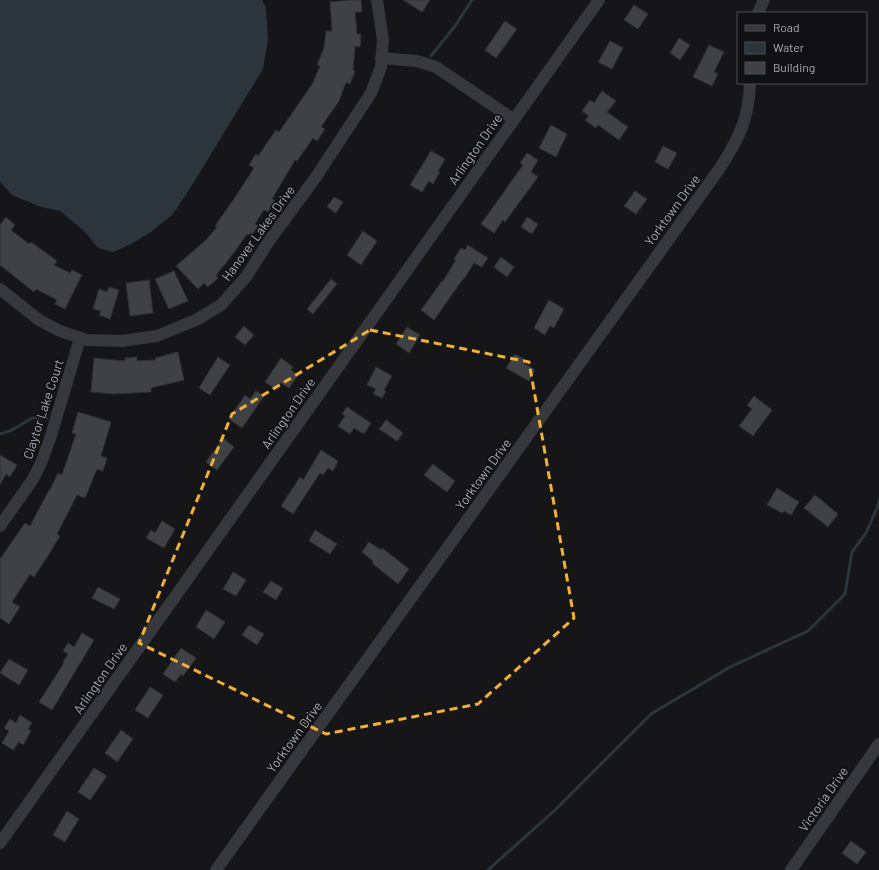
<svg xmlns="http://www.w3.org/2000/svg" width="879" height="870" viewBox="0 0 879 870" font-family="Barlow,sans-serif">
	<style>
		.water { fill: #2c353c }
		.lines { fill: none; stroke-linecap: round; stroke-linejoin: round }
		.stream { stroke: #2c353c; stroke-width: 3 }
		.building { fill: #404145; stroke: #303034 }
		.minor { stroke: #37383d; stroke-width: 12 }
		.marked { fill: none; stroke: #f2b134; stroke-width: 3; stroke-dasharray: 8 5; stroke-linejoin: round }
		.labels { text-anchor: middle; stroke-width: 3.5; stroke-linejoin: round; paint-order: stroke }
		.street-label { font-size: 13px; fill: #a8adb8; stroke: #111113 }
	</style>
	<rect width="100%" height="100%" fill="#161618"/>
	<path class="water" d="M 0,0 L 262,0 L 266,7 L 268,39 L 263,69 L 189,190 L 173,214 L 151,232 L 131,244 L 113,252 L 98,248 L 85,232 L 60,211 L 41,207 L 12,195 L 0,182 Z"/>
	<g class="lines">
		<path class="stream" d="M 431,56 L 455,26 L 472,0
			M 0,434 L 12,430 L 32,418 L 47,418
			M 488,870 L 554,811 L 651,714 L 730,667 L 808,631 L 845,594 L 852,552 L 866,533 L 877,508 L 879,501"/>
	</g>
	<path class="building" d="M 351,0 L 361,0 L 362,12 L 355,12 L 357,34 L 361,34 L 360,47 L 355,46 L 353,70 L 355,71 L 350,84 L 346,82 L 339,101 L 321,127 L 325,129 L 317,141 L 313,138 L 297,161 L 295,160 L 272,199 L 275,201 L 268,212 L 264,210 L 255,224 L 258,226 L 251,236 L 247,234 L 233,254 L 216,275 L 218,278 L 208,287 L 204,283 L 198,289 L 176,266 L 206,240 L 217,227 L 215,226 L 234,199 L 254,168 L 249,165 L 256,154 L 258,156 L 276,130 L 279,132 L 313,83 L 320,66 L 317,65 L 324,48 L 326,31 L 332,31 L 330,2 Z
		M 403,0 L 430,0 L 422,12 Z
		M 634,5 L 648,14 L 638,29 L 624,20 Z
		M 505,21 L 517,29 L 496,58 L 485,50 Z
		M 679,38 L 690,45 L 680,60 L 670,53 Z
		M 610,41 L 623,48 L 612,69 L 598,62 Z
		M 709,45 L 724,52 L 714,72 L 718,74 L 712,86 L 693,77 Z
		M 602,91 L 616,101 L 607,112 L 628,127 L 619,140 L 598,125 L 596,128 L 585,120 L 589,116 L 582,111 L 590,100 L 594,103 Z
		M 551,125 L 567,134 L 556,157 L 539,148 Z
		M 663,146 L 677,153 L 668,169 L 655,162 Z
		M 431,151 L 445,159 L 438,171 L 440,172 L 433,184 L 429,181 L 422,192 L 410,185 Z
		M 527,153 L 538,160 L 531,172 L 538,177 L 505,222 L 503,220 L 494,233 L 481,224 L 523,165 L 520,163 Z
		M 635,191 L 647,199 L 636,214 L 624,206 Z
		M 334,197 L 343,202 L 336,213 L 327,207 Z
		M 6,217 L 15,225 L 11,230 L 29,244 L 31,242 L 57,261 L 54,265 L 70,273 L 72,270 L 82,275 L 65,309 L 55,304 L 57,300 L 36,289 L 34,292 L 0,265 L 0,225 Z
		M 527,217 L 538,224 L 532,234 L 521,227 Z
		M 363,231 L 377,241 L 361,265 L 347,255 Z
		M 468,245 L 488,258 L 482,267 L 474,263 L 464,279 L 463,279 L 434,320 L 421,310 L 442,281 L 443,281 L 456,260 L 454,259 L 461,248 L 465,250 Z
		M 501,257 L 514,267 L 507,277 L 494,267 Z
		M 174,271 L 188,301 L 169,309 L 155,279 Z
		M 331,279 L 337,284 L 313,314 L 307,309 Z
		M 149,280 L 153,313 L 130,316 L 126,283 Z
		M 109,287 L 119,290 L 110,319 L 99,315 L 101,311 L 93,309 L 99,289 L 107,292 Z
		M 549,300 L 564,309 L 554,328 L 550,326 L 545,335 L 534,328 Z
		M 244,326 L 254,335 L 245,345 L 235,337 Z
		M 407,327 L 420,335 L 409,353 L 396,344 Z
		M 178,352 L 184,380 L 151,388 L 151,392 L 114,394 L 91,392 L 94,358 L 125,361 L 125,358 L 137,357 L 137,361 L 156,360 L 155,358 Z
		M 515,354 L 524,359 L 522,362 L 535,370 L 529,381 L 506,368 Z
		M 218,357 L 230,365 L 210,395 L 199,388 Z
		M 281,358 L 293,367 L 291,370 L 298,375 L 289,388 L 281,383 L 276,389 L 265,382 Z
		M 376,367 L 392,376 L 384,390 L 386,391 L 382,398 L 373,394 L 376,389 L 367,385 Z
		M 256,391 L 264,396 L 242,428 L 229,419 L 245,395 L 250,399 Z
		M 754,396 L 772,410 L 753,436 L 739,426 L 752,409 L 747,405 Z
		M 347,407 L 371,423 L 364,434 L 354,428 L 350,434 L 338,426 L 345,416 L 342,414 Z
		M 78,412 L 111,422 L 101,456 L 107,458 L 103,471 L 97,469 L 85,498 L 77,495 L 57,534 L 60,536 L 46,559 L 34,577 L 30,574 L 12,602 L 20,607 L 9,624 L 0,618 L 0,559 L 25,523 L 30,526 L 49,490 L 50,490 L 58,473 L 62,475 L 76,434 L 72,433 Z
		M 386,420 L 403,433 L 397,441 L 379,429 Z
		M 223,438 L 234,447 L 217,470 L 206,462 Z
		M 321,450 L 338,461 L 333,471 L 328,468 L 323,475 L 320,473 L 293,514 L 281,506 L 300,477 L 303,480 Z
		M 0,455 L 17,465 L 10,477 L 6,474 L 0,485 Z
		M 433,464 L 455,481 L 447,492 L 424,475 Z
		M 777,488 L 799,502 L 791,515 L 784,511 L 782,513 L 767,505 Z
		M 815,495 L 838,514 L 828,527 L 804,508 Z
		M 162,521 L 175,529 L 164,548 L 146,538 L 151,530 L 155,533 Z
		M 315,530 L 337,544 L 330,554 L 309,541 Z
		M 369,542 L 381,550 L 382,548 L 409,569 L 398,584 L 372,563 L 373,561 L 362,552 Z
		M 233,572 L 246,580 L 236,596 L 223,589 Z
		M 271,581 L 283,588 L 276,600 L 263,592 Z
		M 98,587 L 120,599 L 114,609 L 92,598 Z
		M 206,610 L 225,622 L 214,639 L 196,627 Z
		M 249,625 L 264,634 L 257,645 L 242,635 Z
		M 82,633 L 94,640 L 52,710 L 39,702 L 64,663 L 63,662 L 68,654 L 63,651 L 68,643 L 74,647 Z
		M 181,648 L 196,658 L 183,676 L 181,674 L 175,682 L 163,674 Z
		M 9,659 L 28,670 L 19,685 L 0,673 Z
		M 150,687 L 163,695 L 148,718 L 135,710 Z
		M 20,715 L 32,723 L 28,729 L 31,731 L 23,745 L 19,742 L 13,750 L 2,743 L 9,731 L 4,728 L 10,719 L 16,723 Z
		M 121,730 L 133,739 L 117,762 L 105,753 Z
		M 94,768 L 107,776 L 90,800 L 78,792 Z
		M 67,811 L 79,819 L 65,842 L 53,835 Z
		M 851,841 L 866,852 L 857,864 L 842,853 Z"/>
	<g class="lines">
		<path class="minor" d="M 758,13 L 764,0
			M 381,58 L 417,61 L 436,67 L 513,119
			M 0,289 L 39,320 L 60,331 L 87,340 L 122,341 L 157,336 L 196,320 L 221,305 L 246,277 L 269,241 L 316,177 L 371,93 L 381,67 L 383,40 L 377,0
			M 0,526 L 33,479 L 42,461 L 50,439 L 80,338
			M 0,843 L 599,0
			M 216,870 L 720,168 C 739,138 749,119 750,83
			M 791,870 L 879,744"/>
	</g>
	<path class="marked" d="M 370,330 L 529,362 L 574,618 L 478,704 L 326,734 L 139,643 L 232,414 Z"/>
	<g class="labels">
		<g class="street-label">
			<text transform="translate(475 149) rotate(-55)" y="5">Arlington Drive</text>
			<text transform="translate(672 210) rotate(-54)" y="5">Yorktown Drive</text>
			<text transform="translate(258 233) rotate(-54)" y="5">Hanover Lakes Drive</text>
			<text transform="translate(43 409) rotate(-72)" y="5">Claytor Lake Court</text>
			<text transform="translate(288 413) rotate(-55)" y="5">Arlington Drive</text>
			<text transform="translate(483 474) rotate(-54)" y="5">Yorktown Drive</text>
			<text transform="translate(100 678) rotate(-55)" y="5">Arlington Drive</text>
			<text transform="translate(294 737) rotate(-54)" y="5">Yorktown Drive</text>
			<text transform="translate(823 799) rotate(-55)" y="5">Victoria Drive</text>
		</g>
	</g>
	<rect x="737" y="12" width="130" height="72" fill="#111113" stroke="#4d4f55"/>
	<rect x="745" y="25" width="20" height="6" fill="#37383d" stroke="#4d4f55"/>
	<text x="773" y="32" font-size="12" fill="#a8adb8">Road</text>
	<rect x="745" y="42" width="20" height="12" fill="#2c353c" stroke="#4d4f55"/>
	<text x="773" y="52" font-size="12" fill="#a8adb8">Water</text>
	<rect x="745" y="62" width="20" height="12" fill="#404145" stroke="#4d4f55"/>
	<text x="773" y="72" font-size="12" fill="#a8adb8">Building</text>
</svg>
